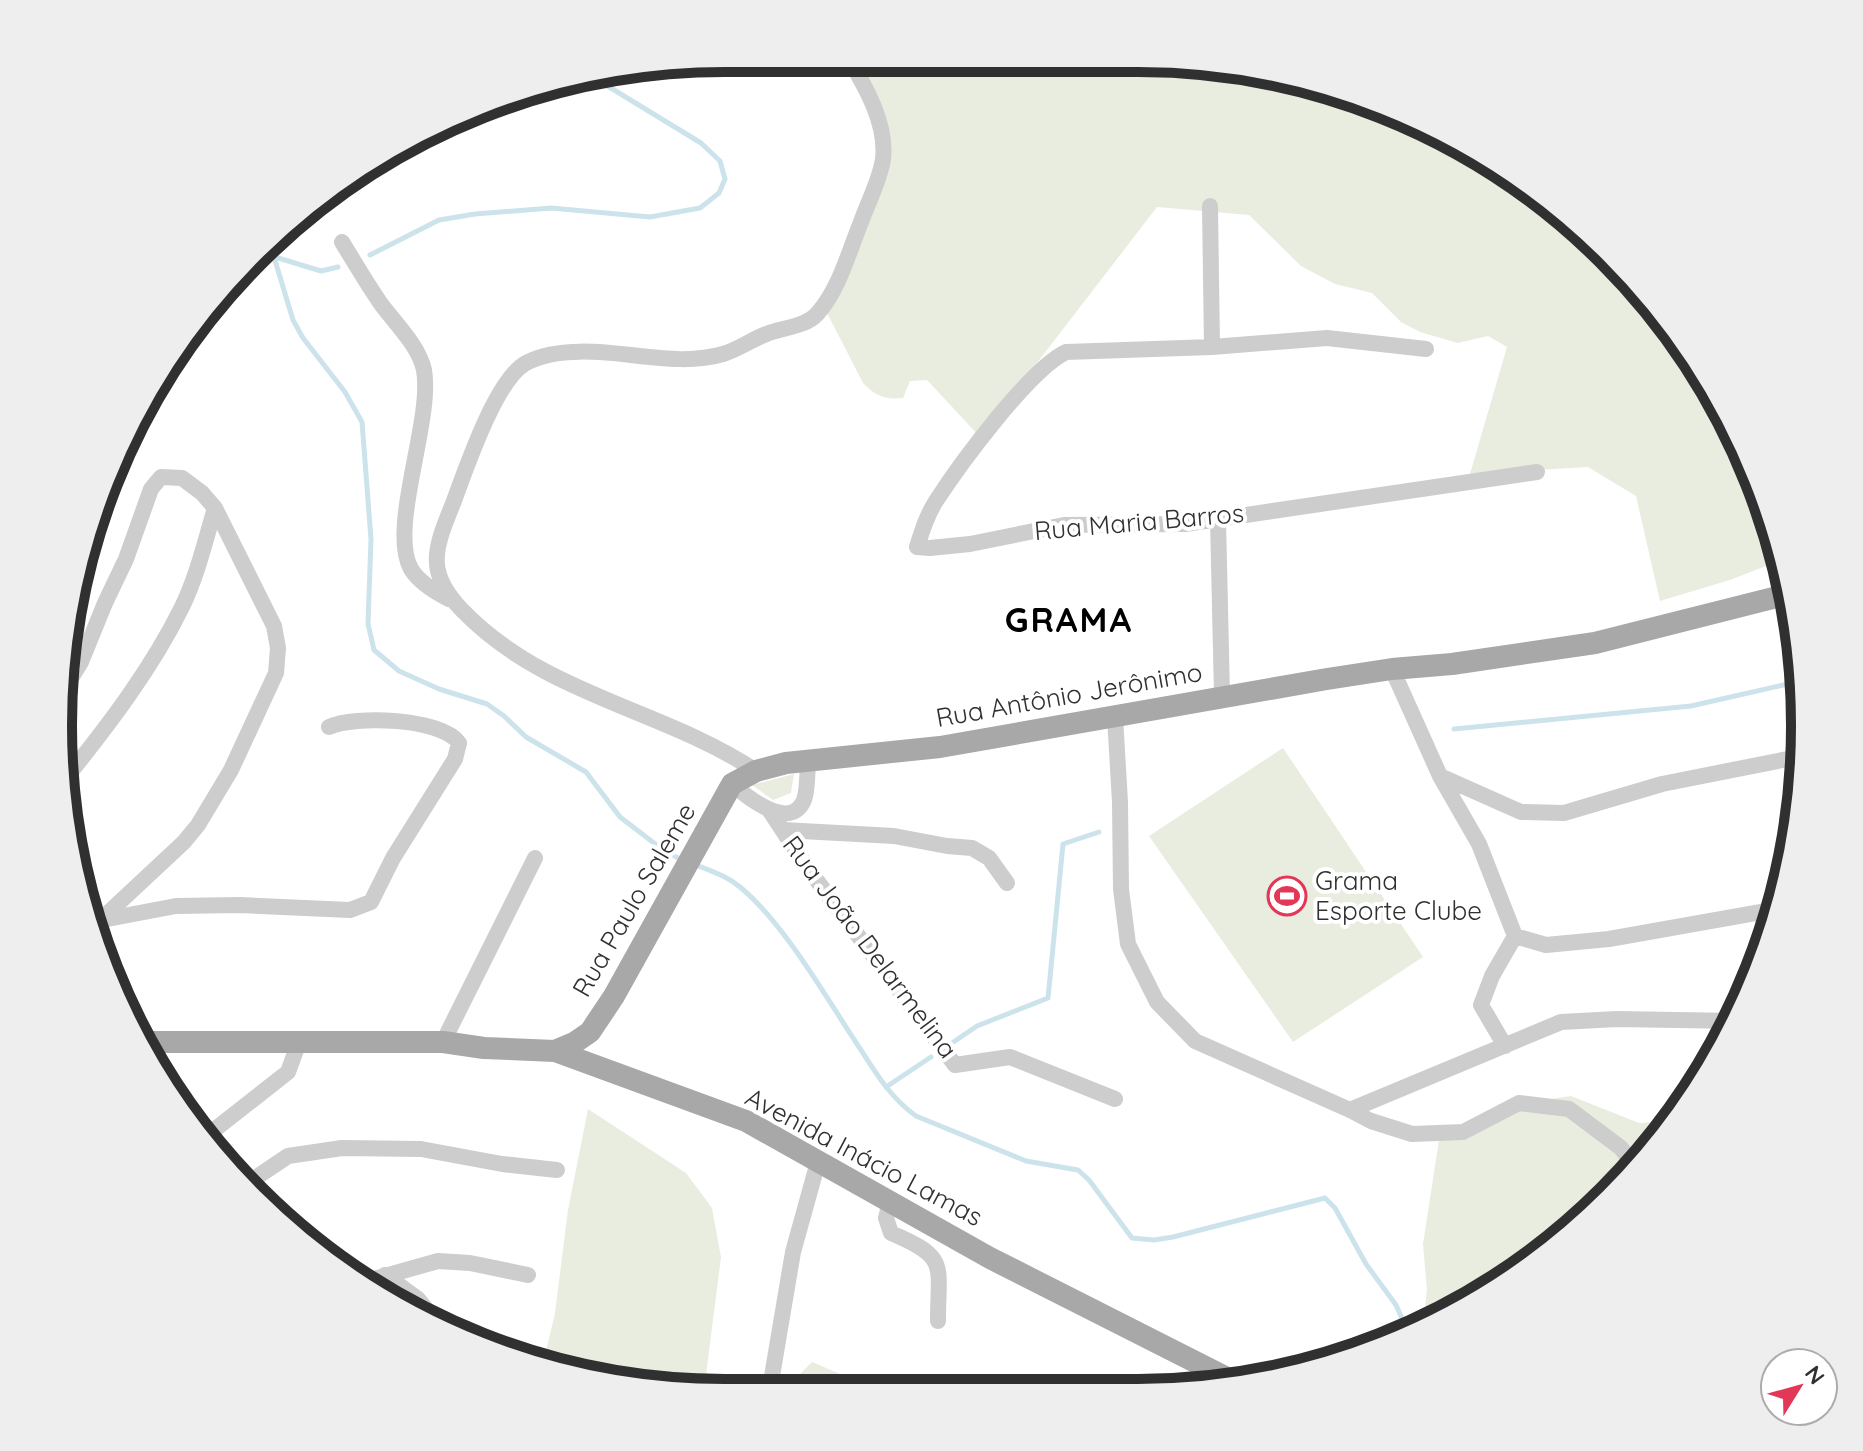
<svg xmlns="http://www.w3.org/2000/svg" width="1863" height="1451" viewBox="0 0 1863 1451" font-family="Quicksand,sans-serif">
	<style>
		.green { fill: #e8eddf }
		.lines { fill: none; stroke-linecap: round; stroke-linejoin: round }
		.stream { stroke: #cce3ec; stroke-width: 5 }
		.minor { stroke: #cdcdcd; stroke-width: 16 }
		.major { stroke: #a8a8a8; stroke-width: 22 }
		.labels { text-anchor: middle; stroke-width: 8; stroke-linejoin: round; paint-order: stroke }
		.street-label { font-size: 26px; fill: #303030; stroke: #fff }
		.poi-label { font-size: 26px; fill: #303030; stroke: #fff; text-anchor: start }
		.district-label { font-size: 34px; font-weight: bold; letter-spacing: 2px; fill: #000; stroke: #fff }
		.rim { fill: none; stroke: #303030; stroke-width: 10 }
	</style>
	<rect width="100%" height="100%" fill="#fff"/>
	<path class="green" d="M 860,58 L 1181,59 L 1352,93 L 1544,196 L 1640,286 L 1715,391 L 1769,511 L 1781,560 L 1730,580 L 1660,601 L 1636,496 L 1588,467 L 1470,474 L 1507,347 L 1488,336 L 1458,343 L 1420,332 L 1401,322 L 1372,293 L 1335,284 L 1301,266 L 1249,215 L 1157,207 L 980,437 L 927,380 L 910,381 L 903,398 C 886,400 875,396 863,383 L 825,309 L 888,129 Z
		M 1283,748 L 1423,957 L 1293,1042 L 1149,836 Z
		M 794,774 L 791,793 L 773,800 L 752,785 Z
		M 1571,1096 L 1639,1123 L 1653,1122 L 1657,1142 L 1578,1227 L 1472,1303 L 1423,1325 L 1427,1290 L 1423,1244 L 1439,1140 C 1482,1123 1525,1101 1571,1096 Z
		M 588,1109 L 686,1173 L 712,1208 L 721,1257 L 704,1391 L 596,1380 L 543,1364 L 555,1313 L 568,1210 Z
		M 812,1362 L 882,1392 L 781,1393 Z"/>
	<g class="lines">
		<path class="stream" d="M 266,244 L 274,257 L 293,320 L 303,338 L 345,392 L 362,422 L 371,539 L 368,624 L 374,650 L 399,671 L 439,689 L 487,704 L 504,716 L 526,737 L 586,772 L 620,817 L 667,853 L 683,860
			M 370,255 L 439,220 L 475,214 L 551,208 L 650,217 L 700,208 L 719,193 L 725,179 L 720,161 L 701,143 L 601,82 L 595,75
			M 275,257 L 321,271 L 338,267
			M 1454,729 L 1691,706 L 1801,681
			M 696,865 C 711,871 727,876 740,887 C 785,924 828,1001 861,1050 C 877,1075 891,1098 916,1116 L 1026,1161 L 1078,1170 L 1089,1180 L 1132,1238 L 1154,1240 L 1173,1237 L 1325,1198 L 1335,1208 L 1366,1264 L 1396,1305 L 1408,1332
			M 949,1045 L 977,1026 L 1048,998 L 1063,844 L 1099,832
			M 886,1087 L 931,1057"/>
		<path class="minor" d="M 1210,206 L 1212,347
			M 342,242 C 355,263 367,284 381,304 C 395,323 419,346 424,370 C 433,421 388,528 411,569 C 419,582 435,592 449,599
			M 1426,349 L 1327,338 L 1212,347 L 1066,352 C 1029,370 960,464 936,501 C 927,515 922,531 917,547 L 930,548 L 970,544 L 1064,525 L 1185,524 L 1537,472
			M 1218,519 L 1222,696
			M 1392,669 L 1440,776 L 1479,844 L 1515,936 L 1492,976 L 1481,1005 L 1505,1046
			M 63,691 L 81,662 L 105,603 L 126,559 L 151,489 L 161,477 L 182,478 L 202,493 L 215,508 L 274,626 L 278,648 L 276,673 L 231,770 L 198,825 L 184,842 L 93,927
			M 1115,717 L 1120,802 L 1121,889 L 1128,944 L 1157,1002 L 1195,1041 L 1350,1110 L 1371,1121 L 1412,1134 L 1463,1132 L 1519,1103 L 1569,1109 L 1621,1148 L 1635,1166
			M 756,771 C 661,708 545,696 462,610 C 426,573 434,550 452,506 C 465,472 495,380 526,363 C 557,346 605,352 639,356 C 667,359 696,362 723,354 C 740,349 755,337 772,332 C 787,327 806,326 817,314 C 839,290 849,251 861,222 C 868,202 880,180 883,159 C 887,124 866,87 848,58
			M 1440,776 L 1521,812 L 1564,813 L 1662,784 L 1803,756
			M 65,779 C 108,726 152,668 182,607 C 197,576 205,542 215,508
			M 732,784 C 746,796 790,833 804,800 C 808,789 807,773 808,761
			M 770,811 L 806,866 L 955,1065 L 1010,1057 L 1115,1099
			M 783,830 L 894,836 L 947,846 L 972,848 L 989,858 L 1007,883
			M 102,920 L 176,906 L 240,905 L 350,910 L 371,902 L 393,858 L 455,759 L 459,743 C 442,718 354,715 329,727
			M 1515,936 L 1546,945 L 1609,939 L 1778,909
			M 443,1042 L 535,858
			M 1350,1110 L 1561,1022 L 1617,1019 L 1736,1021
			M 204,1138 L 288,1072 L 299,1042
			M 245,1185 L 288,1156 L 342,1148 L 421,1149 L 502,1164 L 557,1170
			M 890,1202 L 886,1218 L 891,1233 C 949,1258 938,1263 938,1321
			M 385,1275 L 418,1299 L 441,1327
			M 360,1283 L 438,1261 L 470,1263 L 528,1275
			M 765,1393 L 770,1388 L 793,1252 L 818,1162"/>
		<path class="major" d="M 140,1042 L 443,1042 L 484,1048 L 555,1051 L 746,1121 L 990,1258 L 1233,1381
			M 555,1051 L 574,1043 L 590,1032 L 614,996 L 732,784 L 756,771 L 786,763 L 940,747 L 1327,679 L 1392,669 L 1452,664 L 1595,643 L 1789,594"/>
	</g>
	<defs>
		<g id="stadium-ring" transform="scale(2)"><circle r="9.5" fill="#fff" stroke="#e23756" stroke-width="1.5"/><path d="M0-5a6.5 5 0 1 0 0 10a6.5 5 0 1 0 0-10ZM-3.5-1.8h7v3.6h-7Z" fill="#e23756"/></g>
	</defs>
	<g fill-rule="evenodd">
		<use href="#stadium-ring" x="1287" y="896"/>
	</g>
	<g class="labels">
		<g class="street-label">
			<text transform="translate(1139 522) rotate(-5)" y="9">Rua Maria Barros</text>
			<text transform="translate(1069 695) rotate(-10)" y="9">Rua Antônio Jerônimo</text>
			<text transform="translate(634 900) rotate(-60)" y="9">Rua Paulo Saleme</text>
			<text transform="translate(870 947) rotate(53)" y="9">Rua João Delarmelina</text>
			<text transform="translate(864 1157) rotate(28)" y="9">Avenida Inácio Lamas</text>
		</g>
		<g class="poi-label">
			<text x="1315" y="890">Grama<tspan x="1315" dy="30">Esporte Clube</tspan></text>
		</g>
		<g class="district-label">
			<text x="1069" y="632">GRAMA</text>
		</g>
	</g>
	<path d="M0 0H1863V1451H0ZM725 72H1138A653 653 0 0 1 1791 725V726A653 653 0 0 1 1138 1379H725A653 653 0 0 1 72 726V725A653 653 0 0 1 725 72Z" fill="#eee" fill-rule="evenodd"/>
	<path class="rim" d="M725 72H1138A653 653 0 0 1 1791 725V726A653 653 0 0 1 1138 1379H725A653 653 0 0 1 72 726V725A653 653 0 0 1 725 72Z"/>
	<g transform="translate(1799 1387) rotate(53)"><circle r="38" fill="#ffffff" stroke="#acacac" stroke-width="2"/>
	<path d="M0-6L14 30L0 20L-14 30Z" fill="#e23756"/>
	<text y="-12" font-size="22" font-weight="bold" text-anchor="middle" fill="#303030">N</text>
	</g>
</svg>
